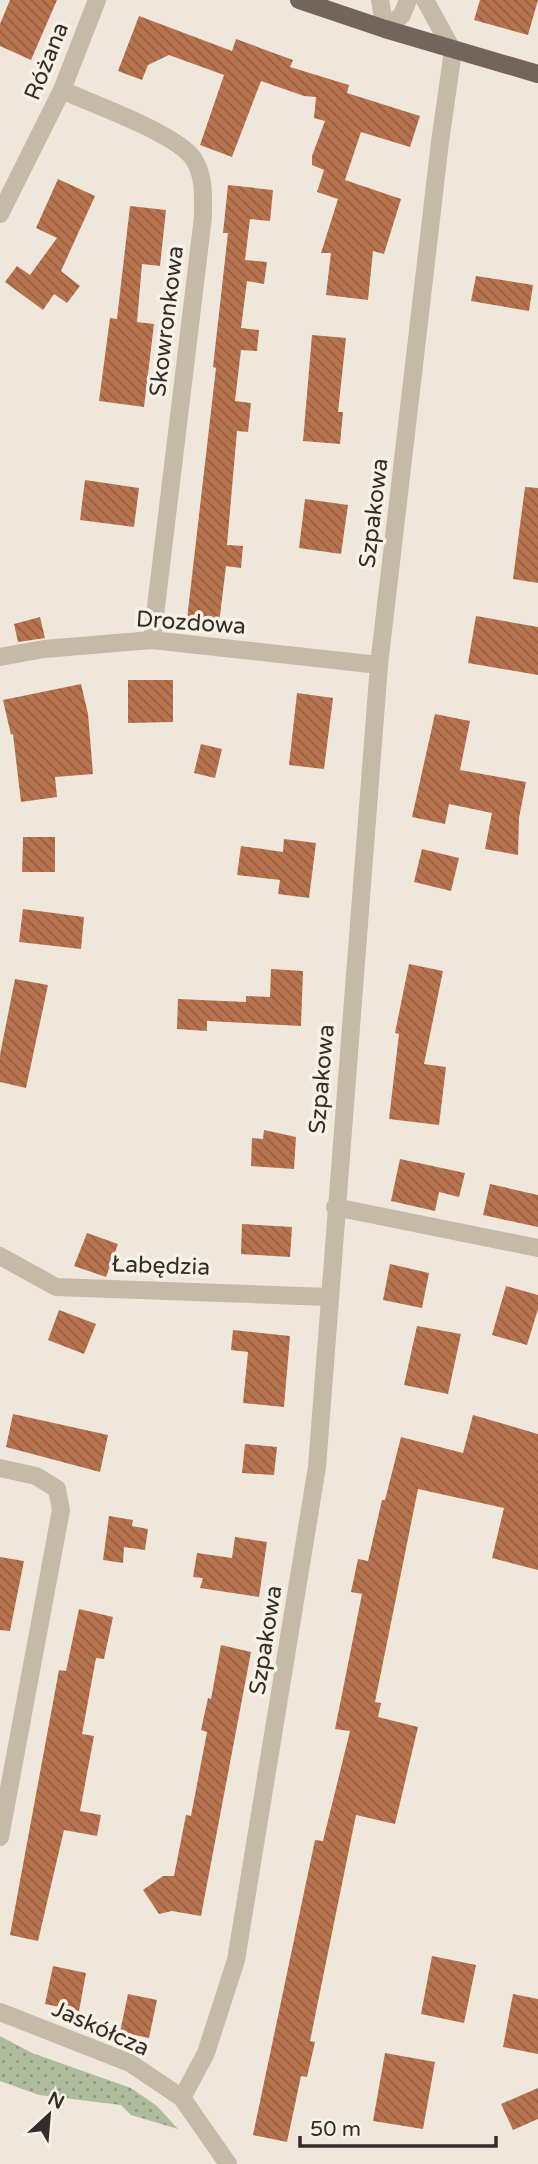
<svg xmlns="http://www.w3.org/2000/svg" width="538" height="2164" viewBox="0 0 538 2164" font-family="'Varela Round',sans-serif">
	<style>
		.green { fill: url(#green-dots) }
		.building { fill: url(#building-back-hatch) }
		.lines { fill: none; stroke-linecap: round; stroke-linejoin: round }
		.minor { stroke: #c5b9a8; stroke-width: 18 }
		.major { stroke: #73655a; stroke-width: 18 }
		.labels { text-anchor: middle; stroke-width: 7; stroke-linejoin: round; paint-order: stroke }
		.street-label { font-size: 23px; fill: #332c28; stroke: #f7f1e7 }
	</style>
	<defs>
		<pattern id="green-dots" width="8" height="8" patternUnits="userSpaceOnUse" patternTransform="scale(1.75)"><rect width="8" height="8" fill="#aebc9d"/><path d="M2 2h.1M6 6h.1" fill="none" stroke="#8e9980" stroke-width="1.8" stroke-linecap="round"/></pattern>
		<pattern id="building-back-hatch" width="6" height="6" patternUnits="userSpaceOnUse" patternTransform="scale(1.75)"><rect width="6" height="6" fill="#b8744f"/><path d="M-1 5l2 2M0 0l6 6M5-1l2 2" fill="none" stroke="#965f42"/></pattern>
	</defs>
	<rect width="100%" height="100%" fill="#efe7db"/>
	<path class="green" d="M 0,2036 L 32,2053 L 131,2088 L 157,2106 L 178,2129 L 131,2115 L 121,2105 L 39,2095 L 0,2081 Z"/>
	<path class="building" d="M 10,0 L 57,0 L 31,60 L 0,46 L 0,24 Z
		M 480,0 L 538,0 L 528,35 L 474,20 Z
		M 139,16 L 232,51 L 236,39 L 293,60 L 290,67 L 349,85 L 347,93 L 420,116 L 410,147 L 361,132 L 345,180 L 401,199 L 384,254 L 373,251 L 368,300 L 326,295 L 331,253 L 321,253 L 338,199 L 317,192 L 324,170 L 312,165 L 312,156 L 325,121 L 314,118 L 316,97 L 304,96 L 261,81 L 232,157 L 200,145 L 224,75 L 169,55 L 148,65 L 142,80 L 118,71 Z
		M 58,179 L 95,196 L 61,271 L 80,286 L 67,303 L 54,294 L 43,310 L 5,282 L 17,266 L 30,275 L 57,238 L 36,228 Z
		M 228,185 L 273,190 L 270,221 L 250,219 L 245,260 L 267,262 L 264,284 L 247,281 L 241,328 L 259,330 L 257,351 L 241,350 L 235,401 L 251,403 L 248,432 L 237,431 L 227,545 L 243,546 L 241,568 L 226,566 L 218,632 L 186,628 L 216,368 L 213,367 L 228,233 L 223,233 Z
		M 130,206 L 166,210 L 160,266 L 142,264 L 137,322 L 154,324 L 144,407 L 99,401 L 110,318 L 117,319 Z
		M 476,276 L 533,285 L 529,311 L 471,301 Z
		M 312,335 L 346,338 L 338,412 L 343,412 L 340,444 L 303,441 Z
		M 85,480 L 139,488 L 134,527 L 80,520 Z
		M 525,487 L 538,488 L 538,583 L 513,579 Z
		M 305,499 L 348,505 L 341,554 L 299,548 Z
		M 476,616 L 538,627 L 538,675 L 468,663 Z
		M 40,617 L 45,638 L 18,642 L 14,624 Z
		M 128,680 L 173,680 L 173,722 L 128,723 Z
		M 81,684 L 88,714 L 93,774 L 55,777 L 57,797 L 21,802 L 13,734 L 11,735 L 3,700 Z
		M 297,693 L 333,698 L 324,769 L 289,765 Z
		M 435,714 L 470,721 L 460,770 L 526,782 L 519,818 L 518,855 L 485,849 L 492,813 L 449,804 L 445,824 L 412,817 Z
		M 201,744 L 222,749 L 215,778 L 194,773 Z
		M 23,837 L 55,837 L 55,872 L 22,872 Z
		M 284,839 L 316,843 L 309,898 L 278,894 L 280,880 L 237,875 L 241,846 L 283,852 Z
		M 422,849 L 459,858 L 451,891 L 414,882 Z
		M 23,909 L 84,917 L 81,949 L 19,942 Z
		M 409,964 L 443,971 L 424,1064 L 446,1067 L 439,1125 L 389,1119 L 399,1034 L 395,1033 Z
		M 271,969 L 303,971 L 301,1026 L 207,1021 L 207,1031 L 177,1029 L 178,999 L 246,1002 L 246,996 L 270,997 Z
		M 15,979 L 48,985 L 26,1088 L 0,1082 L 0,1055 Z
		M 264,1130 L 296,1137 L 294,1169 L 251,1166 L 252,1138 L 263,1139 Z
		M 400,1159 L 465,1173 L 459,1197 L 439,1192 L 435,1211 L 391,1201 Z
		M 490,1184 L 538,1195 L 538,1227 L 483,1215 Z
		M 242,1224 L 292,1227 L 290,1257 L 241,1254 Z
		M 87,1233 L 118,1244 L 106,1277 L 74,1266 Z
		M 390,1264 L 429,1273 L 422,1308 L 383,1300 Z
		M 506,1286 L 538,1295 L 538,1309 L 527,1345 L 492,1335 Z
		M 59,1310 L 96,1324 L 84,1354 L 48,1340 Z
		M 417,1326 L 461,1334 L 448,1394 L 404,1385 Z
		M 233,1330 L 290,1336 L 284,1407 L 243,1403 L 248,1352 L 231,1350 Z
		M 13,1414 L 108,1435 L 100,1472 L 6,1447 Z
		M 473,1415 L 538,1434 L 538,1570 L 492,1558 L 504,1508 L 418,1489 L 375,1702 L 381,1703 L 378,1717 L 418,1727 L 395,1824 L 356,1815 L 310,2041 L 315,2042 L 307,2077 L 301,2076 L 287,2142 L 253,2135 L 315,1840 L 323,1841 L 350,1731 L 335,1729 L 362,1594 L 351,1592 L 358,1559 L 368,1561 L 382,1500 L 385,1500 L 401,1437 L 463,1453 Z
		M 245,1444 L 277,1447 L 274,1475 L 242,1473 Z
		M 109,1516 L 133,1520 L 132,1526 L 148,1529 L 145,1550 L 124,1547 L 123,1563 L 103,1560 Z
		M 235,1537 L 267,1542 L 259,1597 L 200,1588 L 203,1578 L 193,1577 L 197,1553 L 232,1558 Z
		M 0,1557 L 24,1561 L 10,1631 L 0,1630 Z
		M 79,1609 L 113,1617 L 104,1659 L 96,1658 L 82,1734 L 94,1736 L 80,1811 L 101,1815 L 97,1836 L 64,1830 L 38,1941 L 10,1935 L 59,1670 L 66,1671 Z
		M 221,1645 L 251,1652 L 201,1916 L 172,1911 L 159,1914 L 143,1890 L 163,1876 L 174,1876 L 186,1815 L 191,1816 L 207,1732 L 201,1730 L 208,1698 L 211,1699 Z
		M 432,1956 L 476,1965 L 464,2023 L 421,2014 Z
		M 53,1966 L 86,1973 L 79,2011 L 45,2004 Z
		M 128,1994 L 157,2000 L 149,2038 L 120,2032 Z
		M 513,1994 L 538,1999 L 538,2054 L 503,2047 Z
		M 385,2053 L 435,2062 L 423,2129 L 373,2121 Z
		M 538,2088 L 538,2119 L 513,2130 L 501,2104 Z"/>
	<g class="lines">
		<path class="minor" d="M 380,0 L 385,29 L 402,15 L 408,0
			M 62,90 C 92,104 175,133 193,158 C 205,176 203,197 203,217 L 152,640
			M 0,214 L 62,90 L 97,0
			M 0,657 L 44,649 L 152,640 L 379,665
			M 335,1207 L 538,1248
			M 0,1256 L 56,1287 L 328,1297
			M 0,1468 L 36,1476 L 57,1489 L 61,1510 L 0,1837
			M 0,2012 L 130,2063 L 182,2098 L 228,2164
			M 182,2098 L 206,2053 L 236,1960 L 317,1467 L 379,665 L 440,142 L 453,51 L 425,0"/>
		<path class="major" d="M 299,0 L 385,29 L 538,74"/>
	</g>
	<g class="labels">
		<g class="street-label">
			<text transform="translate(46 61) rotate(-68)" y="8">Różana</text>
			<text transform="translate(166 321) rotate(-83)" y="8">Skowronkowa</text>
			<text transform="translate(373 513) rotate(-83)" y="8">Szpakowa</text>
			<text transform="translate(191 622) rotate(4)" y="8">Drozdowa</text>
			<text transform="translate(321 1079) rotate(-85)" y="8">Szpakowa</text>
			<text transform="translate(161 1265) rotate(2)" y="8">Łabędzia</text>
			<text transform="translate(265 1640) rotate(-81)" y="8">Szpakowa</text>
			<text transform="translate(101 2028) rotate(24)" y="8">Jaskółcza</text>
		</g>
	</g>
	<g transform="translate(49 2115) rotate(26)" stroke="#f7f1e7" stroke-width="5" paint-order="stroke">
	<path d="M0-5L12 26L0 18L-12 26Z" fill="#332c28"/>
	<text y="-10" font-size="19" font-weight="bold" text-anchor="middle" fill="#332c28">N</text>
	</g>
	<path d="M300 2136v10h196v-10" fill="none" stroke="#332c28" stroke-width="3.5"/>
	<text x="310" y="2136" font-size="21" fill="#332c28" stroke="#f7f1e7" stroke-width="5" paint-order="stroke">50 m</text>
</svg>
